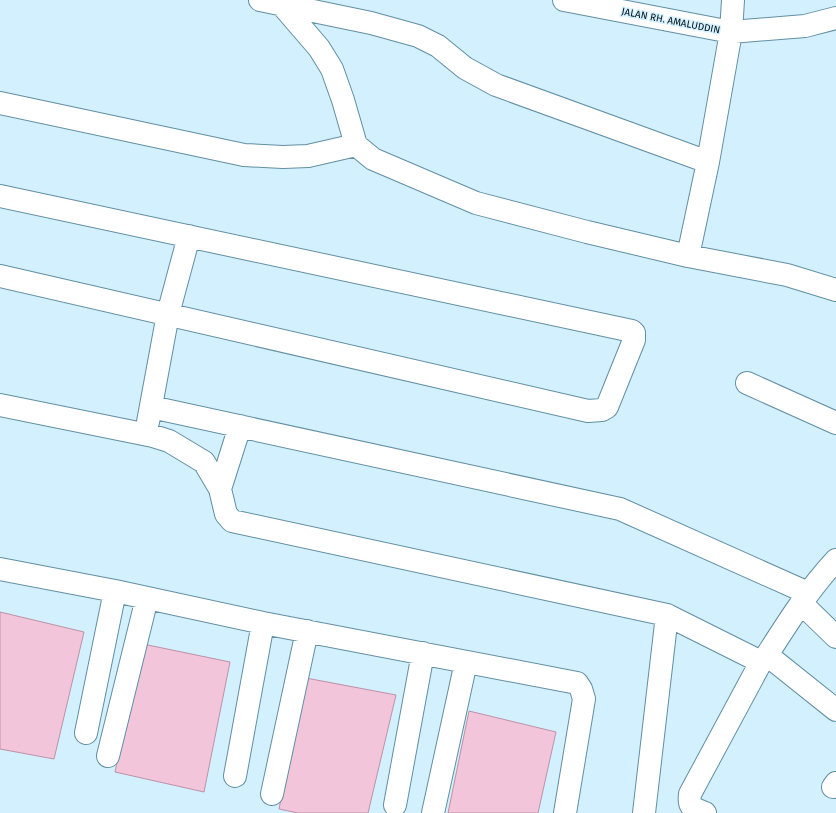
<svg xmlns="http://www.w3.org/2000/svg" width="836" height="813" viewBox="0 0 836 813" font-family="'Fira Sans',sans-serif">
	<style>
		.building { fill: #f3c5da; stroke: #bd91a6 }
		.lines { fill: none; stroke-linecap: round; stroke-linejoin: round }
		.minor-casing { stroke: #618fa4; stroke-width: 24 }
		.minor { stroke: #fff; stroke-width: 22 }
		.labels { text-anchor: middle; stroke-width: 3; stroke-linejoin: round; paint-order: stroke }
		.street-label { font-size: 10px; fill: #000e16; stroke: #d3f0fe }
	</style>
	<rect width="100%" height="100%" fill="#d3f0fe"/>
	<path class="building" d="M 0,612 L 84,632 L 54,759 L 0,749 Z
		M 143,644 L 230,662 L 204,792 L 115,772 Z
		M 306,678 L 396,695 L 368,813 L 298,813 L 279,809 Z
		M 469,711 L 556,732 L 538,813 L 448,813 Z"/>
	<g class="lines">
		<g class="minor-casing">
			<path id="minor" d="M 260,0 L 371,23 L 418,36 L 438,46 L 465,68 L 496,85 L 708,162
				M 564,0 L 731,32 L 805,26 L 836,18
				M 282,5 L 319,48 L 332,69 L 343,100 L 356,145 L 373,159 L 476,203 L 587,232 L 688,256 L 787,275 L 836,290
				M 0,103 L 244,155 L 283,157 L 308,156 L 356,145
				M 0,196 L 632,331 L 634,333 L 634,340 L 607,407 L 602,410 L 588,411 L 0,276
				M 688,256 L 708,162 L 731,32 L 733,0
				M 747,383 L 836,423
				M 0,405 L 153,436 L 169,441 L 204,462 L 220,489 L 226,514 L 232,521 L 667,615 L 761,662
				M 151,407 L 620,509 L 808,593
				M 148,422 L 168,314 L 189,236
				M 220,489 L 240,426
				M 0,569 L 115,591 L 263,623 L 577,683 L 581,689 L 584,699 L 565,813
				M 801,603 L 836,637
				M 767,655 L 836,710
				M 86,733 L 115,591
				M 108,756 L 147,598
				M 235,776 L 263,623
				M 833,787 L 836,783
				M 272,794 L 307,631
				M 395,805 L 423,653
				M 433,813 L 466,662
				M 644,813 L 667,615
				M 705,813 C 693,808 688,808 690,794 L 761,662 L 767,655 C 788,622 809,589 836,560"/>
		</g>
		<use href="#minor" class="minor"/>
	</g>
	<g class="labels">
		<g class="street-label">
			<text transform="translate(671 20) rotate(11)" y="4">JALAN RH. AMALUDDIN</text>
		</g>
	</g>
</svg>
